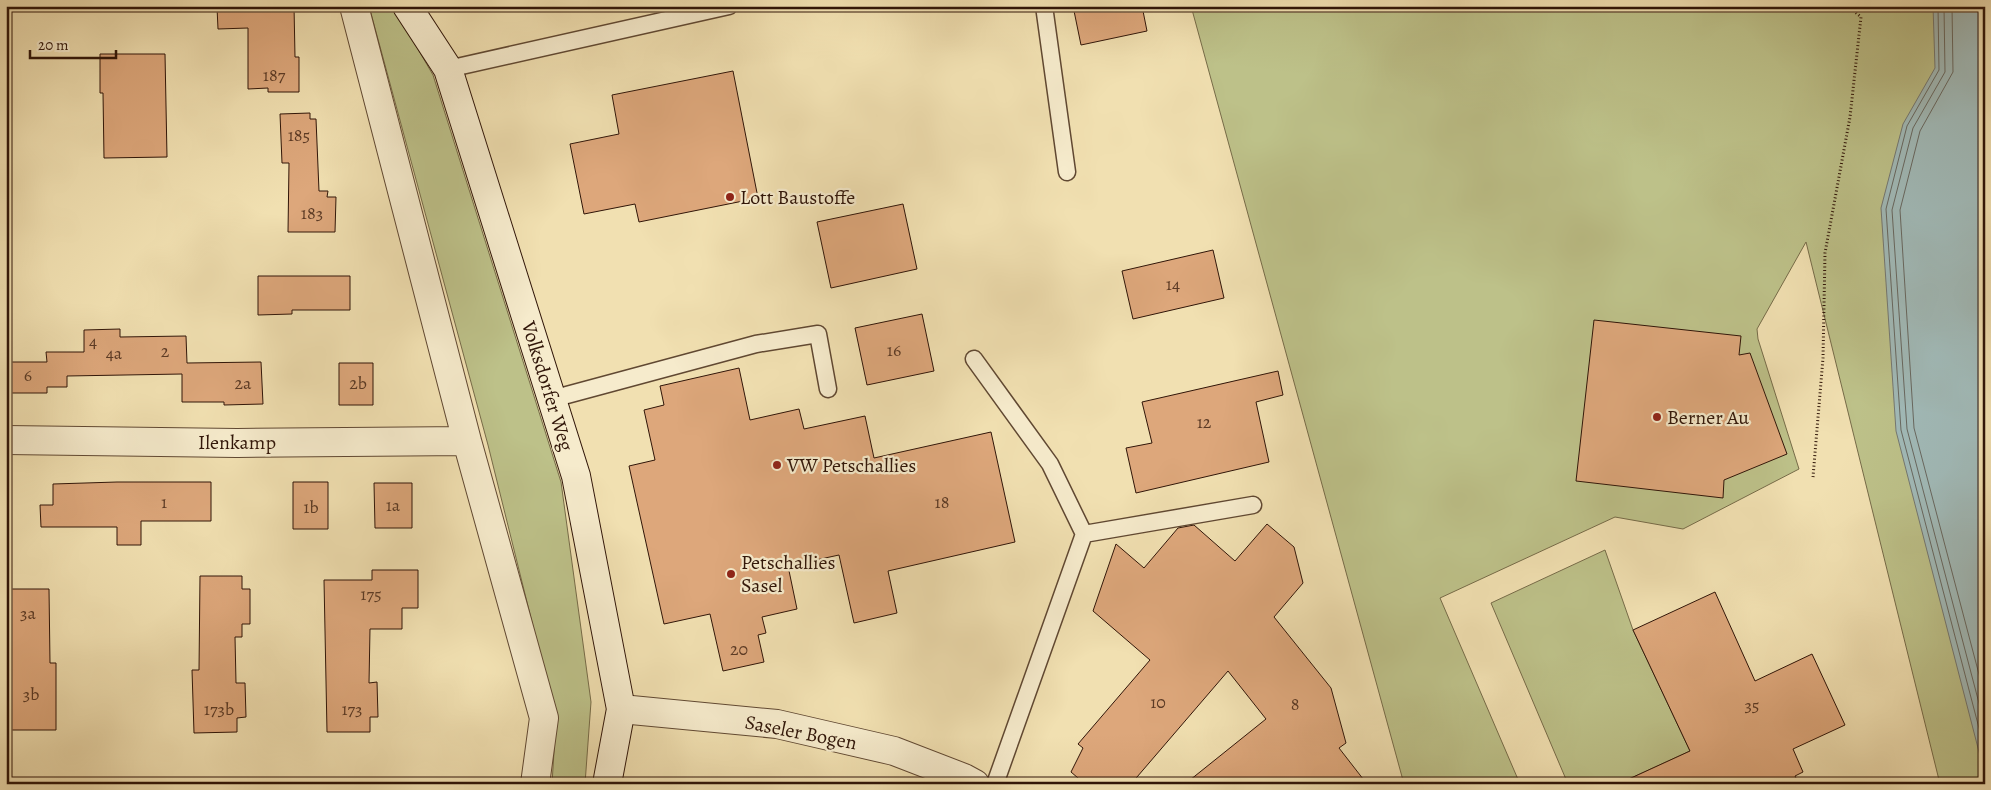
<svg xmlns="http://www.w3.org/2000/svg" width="1991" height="790" viewBox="0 0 1991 790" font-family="Alegreya,serif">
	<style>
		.green { fill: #bdc189; stroke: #766b48 }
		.water { fill: #a1bab8; stroke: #747872 }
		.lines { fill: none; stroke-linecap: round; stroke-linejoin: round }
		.shore { stroke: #686860; stroke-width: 1 }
		.building { fill: #dda77b; stroke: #301508 }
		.lane-casing { stroke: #604832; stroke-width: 19 }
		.street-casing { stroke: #604832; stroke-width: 30 }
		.secondary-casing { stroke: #301508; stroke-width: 30 }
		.path { stroke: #301508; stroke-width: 3; stroke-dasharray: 1 2.5; stroke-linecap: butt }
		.lane { stroke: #f6ebcc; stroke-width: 16 }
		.street { stroke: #f6ebcc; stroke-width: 28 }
		.secondary { stroke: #f6ebcc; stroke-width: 28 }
		.poi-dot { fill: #8f2418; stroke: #f6ebcc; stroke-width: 2 }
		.labels { text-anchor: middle; stroke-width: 4.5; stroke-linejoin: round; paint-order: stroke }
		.number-label { font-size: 18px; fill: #5b3a25 }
		.poi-label { font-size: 20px; fill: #301508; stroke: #f6ebcc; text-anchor: start }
		.street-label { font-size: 20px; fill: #301508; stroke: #f6ebcc }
	</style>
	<rect width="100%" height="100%" fill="#f1e0b1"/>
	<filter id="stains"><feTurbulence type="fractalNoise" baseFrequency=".004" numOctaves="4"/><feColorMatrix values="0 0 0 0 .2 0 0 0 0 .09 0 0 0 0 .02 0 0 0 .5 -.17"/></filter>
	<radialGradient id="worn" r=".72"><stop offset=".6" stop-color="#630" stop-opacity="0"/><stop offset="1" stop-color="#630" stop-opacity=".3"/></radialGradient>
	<path class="green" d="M 369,6 L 393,6 L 433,75 L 561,482 L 591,702 L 585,784 L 552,784 L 556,719 L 488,445 Z
		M 1191,6 L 1985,6 L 1985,784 L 1940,784 L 1806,242 L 1757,329 L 1758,339 L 1799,469 L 1683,529 L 1615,517 L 1440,598 L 1520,784 L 1404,784 Z
		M 1605,550 L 1633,630 L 1690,751 L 1618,784 L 1568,784 L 1491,603 Z"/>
	<path class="water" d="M 1933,6 L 1985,6 L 1985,775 L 1896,431 L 1881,208 L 1903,124 L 1935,68 Z"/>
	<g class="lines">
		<path class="shore" d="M 1938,6 L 1939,70 L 1907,126 L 1886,209 L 1901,430 L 1985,751
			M 1944,6 L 1945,72 L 1913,128 L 1892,210 L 1907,429 L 1985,726
			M 1952,6 L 1953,72 L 1920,131 L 1900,210 L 1914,428 L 1985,697"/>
	</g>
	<path class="building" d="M 224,6 L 294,6 L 295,57 L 299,57 L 299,92 L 268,92 L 268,88 L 248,89 L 248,28 L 218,29 L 217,7 Z
		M 1073,6 L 1142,6 L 1147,31 L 1081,45 Z
		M 100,54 L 165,54 L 167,157 L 104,158 L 103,93 L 100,93 Z
		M 733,71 L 758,198 L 639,222 L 635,204 L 584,214 L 570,144 L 619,134 L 612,95 Z
		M 310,113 L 310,119 L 316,119 L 319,191 L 328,191 L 327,197 L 336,197 L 335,232 L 288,232 L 289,163 L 282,163 L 280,114 Z
		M 903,204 L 917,269 L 831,288 L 817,222 Z
		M 1213,250 L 1224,298 L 1133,319 L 1122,271 Z
		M 258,276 L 350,276 L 350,310 L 292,310 L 292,314 L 258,315 Z
		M 922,314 L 934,371 L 867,385 L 855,328 Z
		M 1594,320 L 1741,336 L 1739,355 L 1750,353 L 1787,454 L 1724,480 L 1723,498 L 1576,481 Z
		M 120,329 L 120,337 L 186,336 L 187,363 L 261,362 L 263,404 L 224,405 L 224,402 L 182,402 L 182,374 L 67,376 L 67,387 L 47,387 L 47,393 L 9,393 L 9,362 L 47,362 L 46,352 L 84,352 L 84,330 Z
		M 339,363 L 373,363 L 373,405 L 339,405 Z
		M 739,368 L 750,420 L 799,409 L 804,429 L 865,416 L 874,458 L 991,432 L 1015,542 L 888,571 L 897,613 L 854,623 L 839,555 L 788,566 L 797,609 L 762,617 L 766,633 L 758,635 L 764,662 L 723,671 L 710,614 L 664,624 L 629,466 L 655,460 L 644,410 L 664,405 L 660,386 Z
		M 1278,371 L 1283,395 L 1256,402 L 1269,462 L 1136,493 L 1126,448 L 1152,443 L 1142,402 Z
		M 117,482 L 211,482 L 211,521 L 141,521 L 141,545 L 117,545 L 117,527 L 41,527 L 40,505 L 53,505 L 53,484 Z
		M 293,482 L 328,482 L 328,529 L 293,529 Z
		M 374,483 L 412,483 L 412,528 L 375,528 Z
		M 1267,524 L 1294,547 L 1303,583 L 1274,617 L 1331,688 L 1346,743 L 1339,748 L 1367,784 L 1185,784 L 1266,719 L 1228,671 L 1131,784 L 1085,784 L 1071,772 L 1083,748 L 1078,744 L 1150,660 L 1093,611 L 1116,544 L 1144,568 L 1178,528 L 1194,525 L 1235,561 Z
		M 372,570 L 418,570 L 418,608 L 402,608 L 402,629 L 370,629 L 369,683 L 377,682 L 378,717 L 370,717 L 370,732 L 327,732 L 324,580 L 372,580 Z
		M 200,576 L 242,576 L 242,589 L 250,589 L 250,624 L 242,624 L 242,637 L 235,637 L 236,683 L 245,683 L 246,717 L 237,718 L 237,732 L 194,733 L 192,670 L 199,670 Z
		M 6,589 L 49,589 L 50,663 L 56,663 L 56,730 L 7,730 Z
		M 1715,592 L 1755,681 L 1812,654 L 1845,725 L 1793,749 L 1803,772 L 1795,776 L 1799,784 L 1618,784 L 1690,751 L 1633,630 Z"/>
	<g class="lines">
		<g class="lane-casing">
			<path id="lane" d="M 1044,6 L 1067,172
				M 448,69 L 729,6
				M 974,359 L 1050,464 L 1084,534 L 995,784
				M 552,399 L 756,344 L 818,334 L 828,389
				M 1084,534 L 1253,505"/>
		</g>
		<g class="street-casing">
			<path id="street" d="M 354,6 L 467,441 L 544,718 L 535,784
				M 6,440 L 237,443 L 467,441
				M 621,709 L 777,724 L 894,751 L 964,778 L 975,784"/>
		</g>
		<g class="secondary-casing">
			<path id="secondary" d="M 407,6 L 448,69 L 576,476 L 621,709 L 607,784"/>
		</g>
		<path class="path" d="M 1813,477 L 1823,358 L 1825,253 L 1850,117 L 1861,17 L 1848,6"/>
		<use href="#lane" class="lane"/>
		<use href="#street" class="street"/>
		<use href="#secondary" class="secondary"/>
	</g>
	<g class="poi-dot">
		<circle cx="730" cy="197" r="5"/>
		<circle cx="1657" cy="417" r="5"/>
		<circle cx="777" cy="465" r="5"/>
		<circle cx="731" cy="574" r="5"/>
	</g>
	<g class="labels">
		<g class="number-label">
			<text x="274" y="81">187</text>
			<text x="299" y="141">185</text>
			<text x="312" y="219">183</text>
			<text x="1173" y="290">14</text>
			<text x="93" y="347">4</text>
			<text x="894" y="356">16</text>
			<text x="165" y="357">2</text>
			<text x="114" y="359">4a</text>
			<text x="28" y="381">6</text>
			<text x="243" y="389">2a</text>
			<text x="358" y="389">2b</text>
			<text x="1204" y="428">12</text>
			<text x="164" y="508">1</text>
			<text x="942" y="508">18</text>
			<text x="393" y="511">1a</text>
			<text x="311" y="513">1b</text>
			<text x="371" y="600">175</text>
			<text x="28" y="619">3a</text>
			<text x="739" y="655">20</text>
			<text x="31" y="700">3b</text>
			<text x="1158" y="708">10</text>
			<text x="1295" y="710">8</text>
			<text x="1752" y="711">35</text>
			<text x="219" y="715">173b</text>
			<text x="352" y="715">173</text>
		</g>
		<g class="poi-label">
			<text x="740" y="204">Lott Baustoffe</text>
			<text x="1667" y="424">Berner Au</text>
			<text x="787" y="472">VW Petschallies</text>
			<text x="741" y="569">Petschallies<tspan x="741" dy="23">Sasel</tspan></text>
		</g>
		<g class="street-label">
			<text transform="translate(548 386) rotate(73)" y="7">Volksdorfer Weg</text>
			<text x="237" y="449">Ilenkamp</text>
			<text transform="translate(801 732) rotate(11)" y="7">Saseler Bogen</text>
		</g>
	</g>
	<rect width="1991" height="790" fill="none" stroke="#f1e0b1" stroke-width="25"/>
	<rect x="8" y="8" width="1976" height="775" fill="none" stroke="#301508" stroke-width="2.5"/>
	<rect x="12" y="12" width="1966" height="765" fill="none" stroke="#301508"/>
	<path d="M30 50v8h86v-8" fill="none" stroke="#301508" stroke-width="2.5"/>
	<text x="38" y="50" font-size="15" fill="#301508" stroke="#f6ebcc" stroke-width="4" paint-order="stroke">20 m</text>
	<rect width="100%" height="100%" filter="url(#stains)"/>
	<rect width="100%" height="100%" fill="url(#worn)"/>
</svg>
